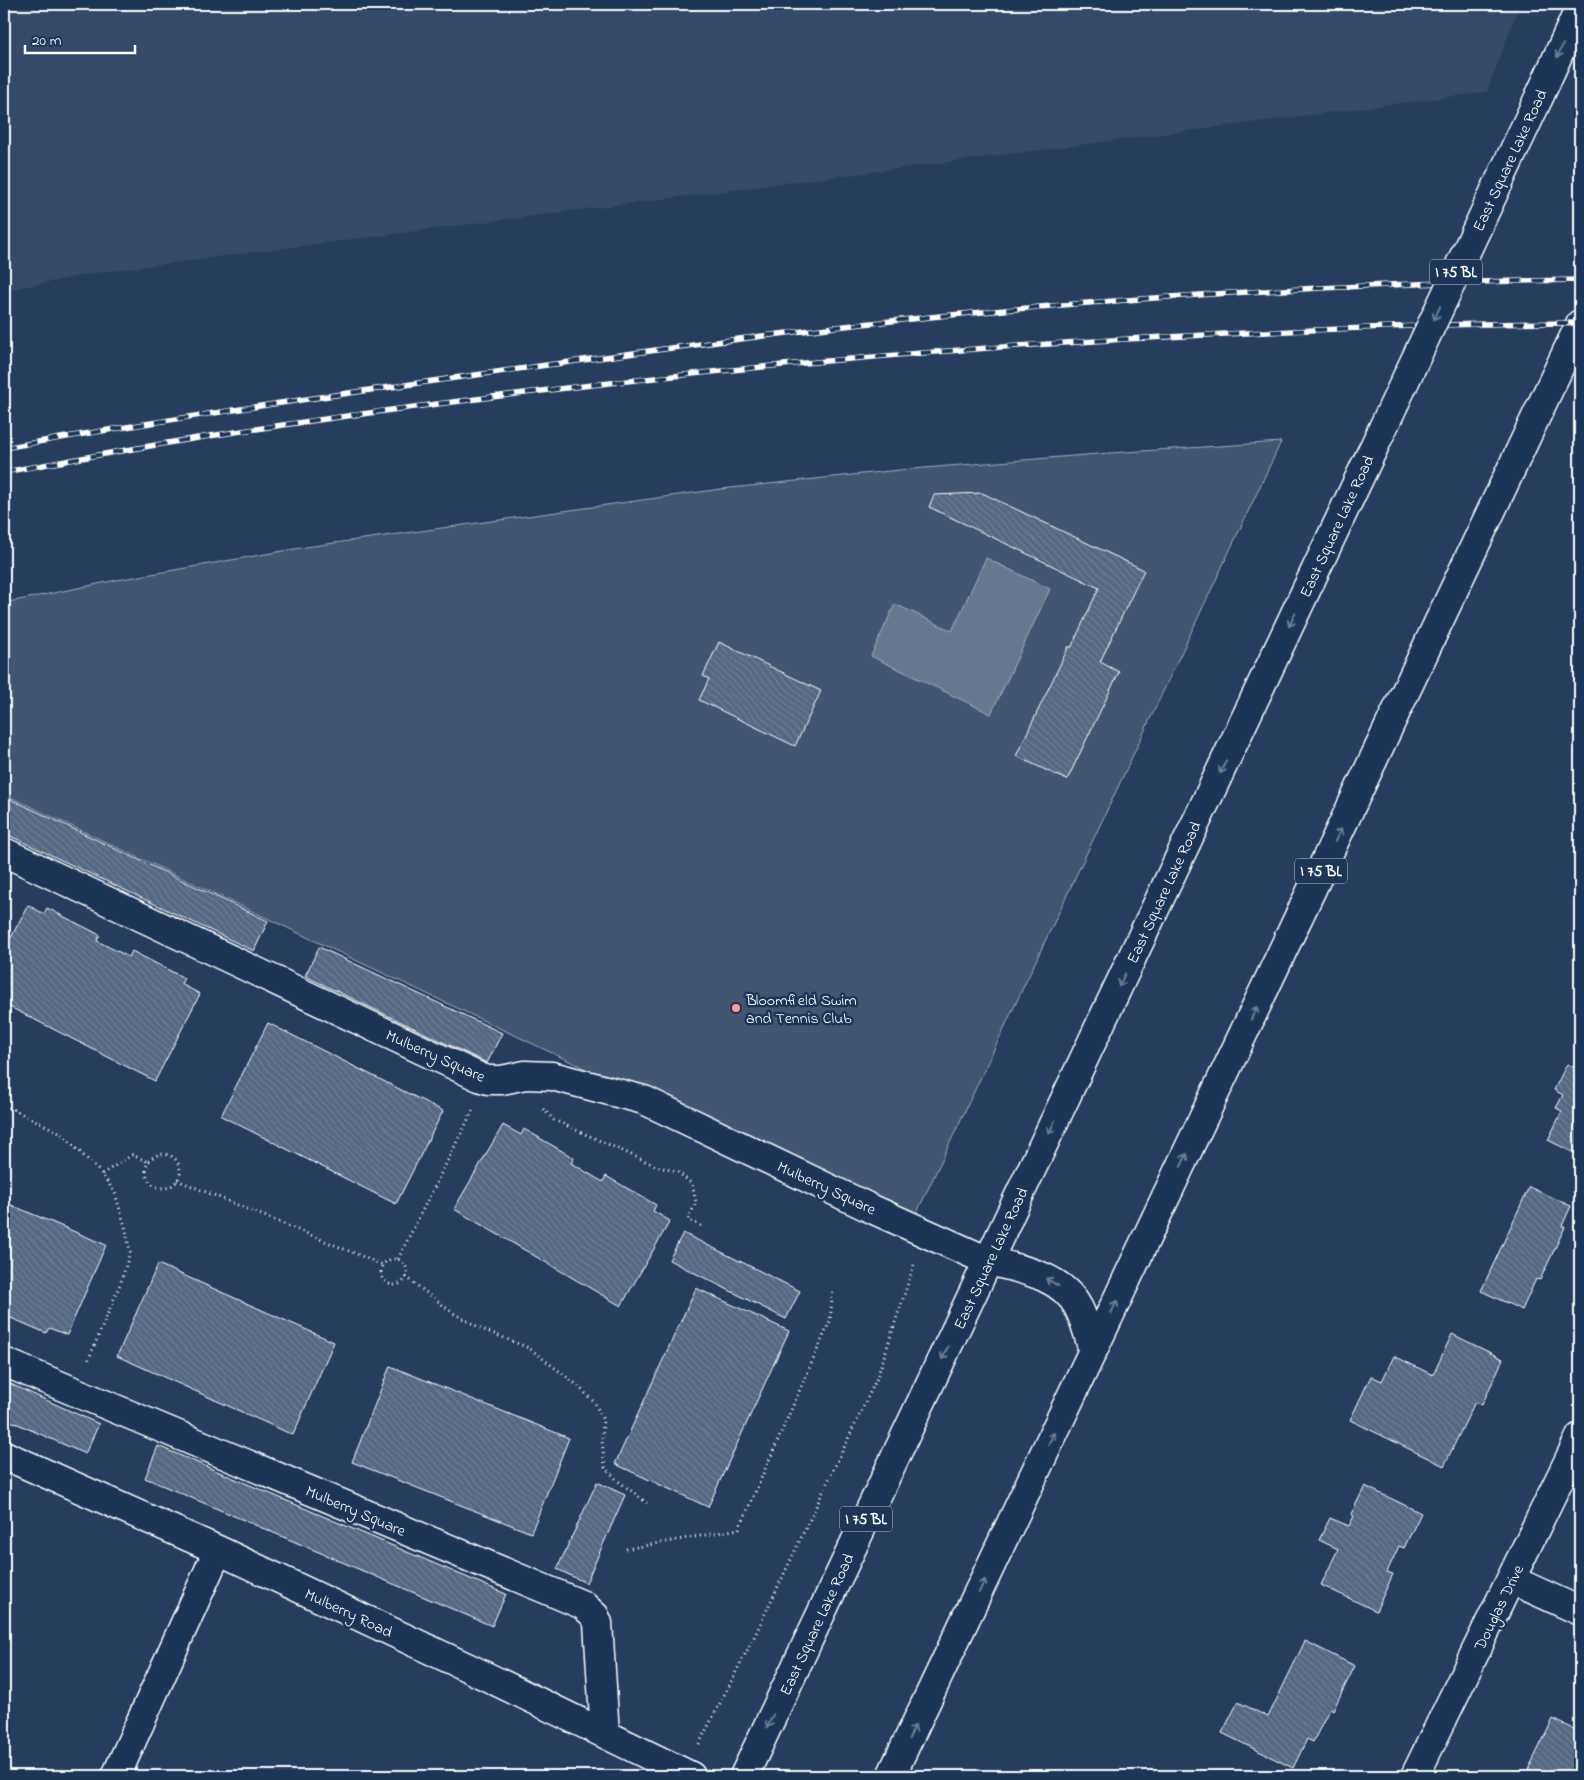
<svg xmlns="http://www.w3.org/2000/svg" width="1584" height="1780" viewBox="0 0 1584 1780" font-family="'Indie Flower',sans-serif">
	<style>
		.built { fill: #344a68 }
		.grass { fill: #425672; stroke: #a0aab8 }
		.water { fill: #67788e; stroke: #a4aebb }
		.building { fill: url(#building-back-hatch); stroke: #fff }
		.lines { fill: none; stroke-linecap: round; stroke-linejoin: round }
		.minor-casing { stroke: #fff; stroke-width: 31 }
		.highway-casing { stroke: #fff; stroke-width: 31 }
		.path { stroke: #fff; stroke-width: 3; stroke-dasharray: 1 4; stroke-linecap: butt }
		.minor { stroke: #1d3557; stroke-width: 28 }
		.highway { stroke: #1d3557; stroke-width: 28 }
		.rail-casing { stroke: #fff; stroke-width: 5.5 }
		.rail { stroke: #1d3557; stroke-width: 4; stroke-dasharray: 11; stroke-linecap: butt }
		.highway-bridge-casing { stroke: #fff; stroke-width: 31; stroke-linecap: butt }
		.highway-bridge { stroke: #1d3557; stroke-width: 28 }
		.oneway { stroke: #6c7c92 }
		.poi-dot { fill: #ff9aa2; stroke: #1d3557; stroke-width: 2 }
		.labels { text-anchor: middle; stroke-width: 5; stroke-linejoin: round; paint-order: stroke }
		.shield { fill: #1d3557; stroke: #bbc2cd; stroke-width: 1 }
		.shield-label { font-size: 15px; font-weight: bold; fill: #fff }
		.street-label { font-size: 16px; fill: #fff; stroke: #1d3557 }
		.poi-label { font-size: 16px; fill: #fff; stroke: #1d3557; text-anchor: start }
	</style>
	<defs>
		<pattern id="building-back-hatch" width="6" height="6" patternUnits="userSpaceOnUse" patternTransform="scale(1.25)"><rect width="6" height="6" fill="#556781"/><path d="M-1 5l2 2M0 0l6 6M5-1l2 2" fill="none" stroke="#6e7e94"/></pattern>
	</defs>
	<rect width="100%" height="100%" fill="#263d5e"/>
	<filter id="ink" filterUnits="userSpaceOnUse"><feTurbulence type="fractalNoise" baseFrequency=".02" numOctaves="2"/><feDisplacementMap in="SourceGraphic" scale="10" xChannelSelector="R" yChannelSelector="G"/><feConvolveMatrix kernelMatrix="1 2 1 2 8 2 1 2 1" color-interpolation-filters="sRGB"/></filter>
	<g filter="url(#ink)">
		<path class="built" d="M 4,4 L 1520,4 L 1487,92 L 95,273 L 4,291 Z"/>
		<path class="grass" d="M 1281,442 L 912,1223 L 4,794 L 4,603 L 117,580 L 306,547 L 721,489 L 899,470 L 1110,453 Z"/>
		<path class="water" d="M 986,558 L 1050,589 L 991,714 L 871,656 L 895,604 L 952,631 Z"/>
		<path class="building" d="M 982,493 L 1144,570 L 1100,662 L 1119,672 L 1067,780 L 1016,756 L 1069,646 L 1071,648 L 1099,588 L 929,507 L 934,495 Z
			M 719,642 L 821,691 L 795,746 L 699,700 L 709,679 L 703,676 Z
			M 4,796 L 268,921 L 254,951 L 4,833 Z
			M 28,905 L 44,914 L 47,908 L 100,935 L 97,941 L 129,957 L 132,951 L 184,978 L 181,984 L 200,994 L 155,1081 L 4,1004 L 4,951 Z
			M 319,947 L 502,1033 L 487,1063 L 305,976 Z
			M 268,1023 L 443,1111 L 396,1204 L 221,1116 Z
			M 1580,1059 L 1580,1156 L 1548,1140 L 1562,1111 L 1556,1108 L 1563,1095 L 1554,1090 L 1567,1064 L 1576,1068 Z
			M 503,1125 L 521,1135 L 524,1129 L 574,1158 L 571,1163 L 603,1182 L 606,1176 L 656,1205 L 653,1211 L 670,1221 L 621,1306 L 454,1209 Z
			M 1529,1187 L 1571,1206 L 1562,1226 L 1565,1227 L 1540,1280 L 1536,1279 L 1522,1310 L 1481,1291 Z
			M 4,1202 L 106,1245 L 67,1335 L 49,1328 L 46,1333 L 4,1315 Z
			M 683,1233 L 800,1291 L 786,1319 L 669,1260 Z
			M 158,1264 L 334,1342 L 293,1435 L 117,1356 Z
			M 696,1288 L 789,1331 L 708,1507 L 615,1464 Z
			M 1452,1334 L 1503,1359 L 1482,1405 L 1475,1402 L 1444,1466 L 1350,1420 L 1371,1376 L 1382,1381 L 1394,1356 L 1433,1375 Z
			M 390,1366 L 569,1438 L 531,1533 L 352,1462 Z
			M 4,1381 L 99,1424 L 85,1454 L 4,1418 Z
			M 158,1446 L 506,1594 L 492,1626 L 145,1478 Z
			M 597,1482 L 625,1495 L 586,1583 L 557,1569 Z
			M 1365,1486 L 1421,1513 L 1404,1548 L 1399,1546 L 1387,1572 L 1393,1574 L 1376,1611 L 1321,1585 L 1338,1549 L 1319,1540 L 1330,1518 L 1349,1526 L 1354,1516 L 1351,1514 Z
			M 1305,1641 L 1355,1666 L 1333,1710 L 1330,1708 L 1313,1742 L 1307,1739 L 1293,1768 L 1222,1733 L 1238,1702 L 1268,1717 Z
			M 1553,1719 L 1580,1732 L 1580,1776 L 1525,1776 Z"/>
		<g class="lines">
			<g class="minor-casing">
				<path id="minor" d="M 4,852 L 479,1077 L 488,1080 L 502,1080 L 525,1075 L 552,1076 L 644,1100 L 872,1209 L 988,1261
					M 4,1362 L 583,1605 L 595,1616 L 598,1623 L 605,1734
					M 4,1455 L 218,1550 L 473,1670 L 691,1776
					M 1512,1580 L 1580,1611
					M 116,1776 L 218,1550
					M 1415,1776 L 1580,1437"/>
			</g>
			<g class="highway-casing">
				<path id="highway" d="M 1540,95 L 1580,7
					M 988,1261 C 1020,1269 1061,1275 1078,1307 C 1085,1320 1089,1337 1093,1351
					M 744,1776 L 1373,449
					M 891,1776 L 1580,324"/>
			</g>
			<path class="path" d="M 4,1105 L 61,1133 L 102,1174 L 115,1193 L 126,1230 L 130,1252 L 121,1282 L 88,1361
				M 543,1109 L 554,1120 L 656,1166 L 678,1172 L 692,1184 L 696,1202 L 688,1220 L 704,1227
				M146 1171a17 17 0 1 1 34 0a17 17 0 1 1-34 0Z
				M 102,1174 L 132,1155 L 149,1162
				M 177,1180 L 383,1265
				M 398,1259 L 473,1110
				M381 1272a13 13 0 1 1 26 0a13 13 0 1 1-26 0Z
				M 406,1277 L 453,1313 L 482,1329 L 529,1348 L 576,1384 L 595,1403 L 603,1420 L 602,1441 L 605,1467 L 617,1480 L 647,1503
				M 626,1549 L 739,1529 L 830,1321 L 833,1289
				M 699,1744 L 754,1637 L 877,1378 L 914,1265"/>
			<use href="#minor" class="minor"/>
			<use href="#highway" class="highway"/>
			<g class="rail-casing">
				<path id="rail" d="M 4,448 C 181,416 361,391 540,366 C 650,351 761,335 872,323 C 1107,298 1344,283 1580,280
					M 4,472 C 67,461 129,449 192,439 C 294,422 397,409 500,396 C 748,365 996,344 1246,333 C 1357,328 1469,323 1580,323"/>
			</g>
			<use href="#rail" class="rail"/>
			<g class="highway-bridge-casing">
				<path id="highway-bridge" d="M 1373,449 L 1540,95"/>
			</g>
			<use href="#highway-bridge" class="highway-bridge"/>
		</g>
		<defs><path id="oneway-shaft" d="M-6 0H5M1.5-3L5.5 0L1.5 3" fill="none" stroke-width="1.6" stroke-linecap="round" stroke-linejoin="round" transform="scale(1.25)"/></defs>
		<g class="oneway">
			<use href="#oneway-shaft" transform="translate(1560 51) rotate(114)"/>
			<use href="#oneway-shaft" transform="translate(1437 313) rotate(115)"/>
			<use href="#oneway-shaft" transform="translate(1292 620) rotate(115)"/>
			<use href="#oneway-shaft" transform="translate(1223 767) rotate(115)"/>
			<use href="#oneway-shaft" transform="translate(1338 835) rotate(-65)"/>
			<use href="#oneway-shaft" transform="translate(1122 980) rotate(115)"/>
			<use href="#oneway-shaft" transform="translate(1254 1013) rotate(-65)"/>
			<use href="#oneway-shaft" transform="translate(1052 1127) rotate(115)"/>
			<use href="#oneway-shaft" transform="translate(1184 1160) rotate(-65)"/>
			<use href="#oneway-shaft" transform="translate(1052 1282) rotate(-149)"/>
			<use href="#oneway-shaft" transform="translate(1114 1307) rotate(-65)"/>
			<use href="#oneway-shaft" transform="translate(945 1353) rotate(115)"/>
			<use href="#oneway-shaft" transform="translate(1051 1439) rotate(-65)"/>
			<use href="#oneway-shaft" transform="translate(982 1586) rotate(-65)"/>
			<use href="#oneway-shaft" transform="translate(770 1721) rotate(115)"/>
			<use href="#oneway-shaft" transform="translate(912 1732) rotate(-65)"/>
		</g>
	</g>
	<circle class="poi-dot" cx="736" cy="1008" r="5"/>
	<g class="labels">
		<g class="shield">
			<rect x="1430" y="259.5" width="52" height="25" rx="4"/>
			<rect x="1295" y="858.5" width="52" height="25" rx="4"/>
			<rect x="840" y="1506.5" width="52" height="25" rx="4"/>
		</g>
		<g class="shield-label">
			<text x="1456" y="277">I 75 BL</text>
			<text x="1321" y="876">I 75 BL</text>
			<text x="866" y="1524">I 75 BL</text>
		</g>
		<g class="street-label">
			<text transform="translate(1509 160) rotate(-65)" y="6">East Square Lake Road</text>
			<text transform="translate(1336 526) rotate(-65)" y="6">East Square Lake Road</text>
			<text transform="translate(1163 892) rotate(-65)" y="6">East Square Lake Road</text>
			<text transform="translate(436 1055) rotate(24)" y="6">Mulberry Square</text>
			<text transform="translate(827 1187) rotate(25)" y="6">Mulberry Square</text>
			<text transform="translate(990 1258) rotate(-65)" y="6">East Square Lake Road</text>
			<text transform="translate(356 1510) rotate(23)" y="6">Mulberry Square</text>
			<text transform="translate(1498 1607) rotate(-64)" y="6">Douglas Drive</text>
			<text transform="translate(349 1612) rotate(25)" y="6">Mulberry Road</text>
			<text transform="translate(816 1624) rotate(-65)" y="6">East Square Lake Road</text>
		</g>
		<g class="poi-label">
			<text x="746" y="1005">Bloomfield Swim<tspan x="746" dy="18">and Tennis Club</tspan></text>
		</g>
	</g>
	<rect width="1584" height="1780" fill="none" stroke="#1d3557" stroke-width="20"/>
	<rect x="10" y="10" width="1564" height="1760" fill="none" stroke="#fff" stroke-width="2" filter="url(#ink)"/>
	<path d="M25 45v8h110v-8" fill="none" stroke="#ffffff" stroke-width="2.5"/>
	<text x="32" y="45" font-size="15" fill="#ffffff" stroke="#1d3557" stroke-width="4" paint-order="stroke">20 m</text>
</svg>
